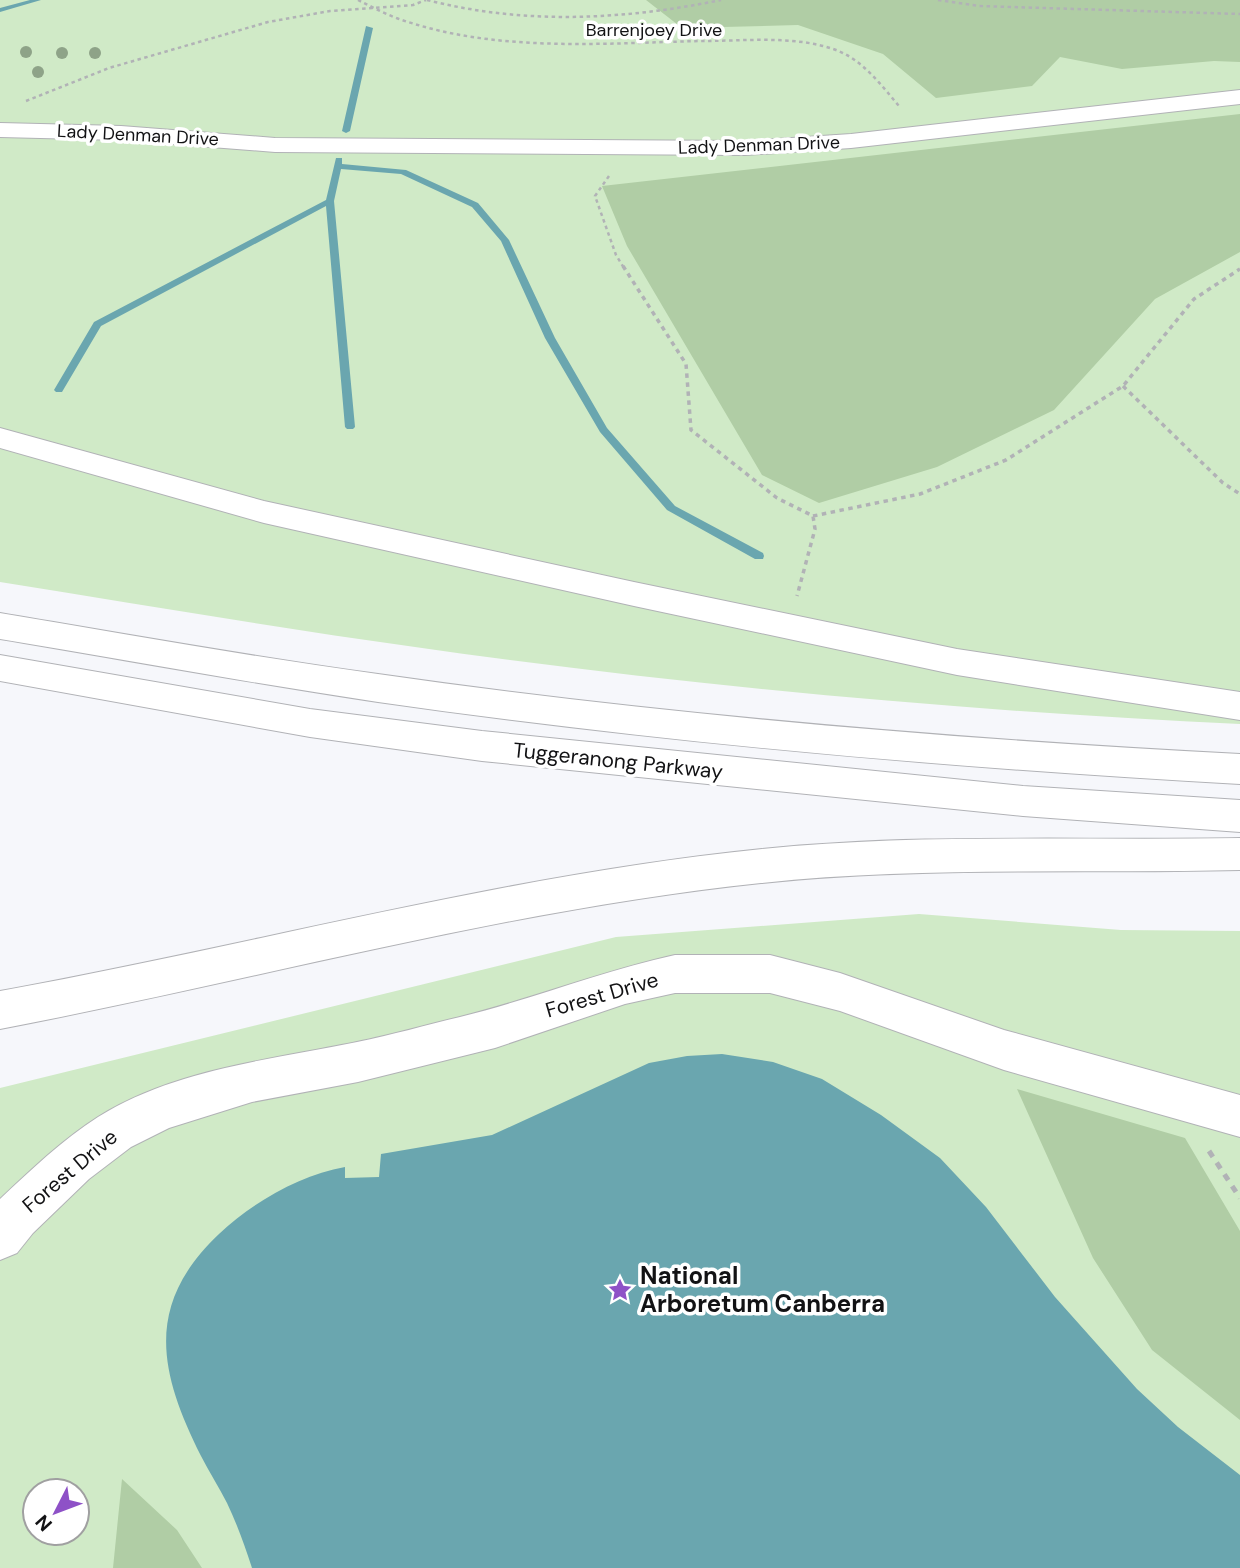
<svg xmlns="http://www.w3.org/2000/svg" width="1240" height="1568" viewBox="0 0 1240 1568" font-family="'DM Sans',sans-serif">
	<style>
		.green { fill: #d0eac7; fill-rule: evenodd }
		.forest { fill: #b0cda5 }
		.water { fill: #6aa6af }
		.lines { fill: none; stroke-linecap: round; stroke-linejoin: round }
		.stream { fill: #6aa6af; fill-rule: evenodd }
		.minor-casing { stroke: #b1b2b6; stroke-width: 2 }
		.highway-casing { stroke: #b1b2b6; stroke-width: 2 }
		.path-far2 { stroke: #b1b2b6; stroke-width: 2.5; stroke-dasharray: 3.5 3.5; stroke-linecap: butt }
		.path-far1 { stroke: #b1b2b6; stroke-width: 3.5; stroke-dasharray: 4.5 4.5; stroke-linecap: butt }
		.path { stroke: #b1b2b6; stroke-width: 5; stroke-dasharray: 7 7; stroke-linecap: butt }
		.minor { fill: #fff; fill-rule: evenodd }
		.highway { fill: #fff; fill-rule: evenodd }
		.tree { fill: #8ea388 }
		.labels { text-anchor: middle; stroke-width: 7; stroke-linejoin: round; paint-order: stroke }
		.far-street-label { font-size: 18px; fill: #121214; stroke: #fff }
		.street-label { font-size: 21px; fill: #121214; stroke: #fff }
		.near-poi-label { font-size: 24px; font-weight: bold; fill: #121214; stroke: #fff; text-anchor: start }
	</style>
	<rect width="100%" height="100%" fill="#f6f7fb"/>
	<path class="green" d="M 0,0 L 1240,0 L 1240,724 C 965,711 688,686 415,647 C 277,628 138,604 0,582 Z
		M 919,914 L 1121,930 L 1240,931 L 1240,1568 L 0,1568 L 0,1088 L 616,937 ZM 35,1491 L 77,1491 L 77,1533 L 35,1533 Z"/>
	<path class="forest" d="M 646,0 L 1240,0 L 1240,62 L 1214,61 L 1122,69 L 1060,57 L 1032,86 L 936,98 L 883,54 L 798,25 L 682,28 Z
		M 1240,114 L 1240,252 L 1155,299 L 1054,410 L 937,467 L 819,503 L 762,475 L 627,246 L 602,186 Z
		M 1017,1089 L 1185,1138 L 1240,1231 L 1240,1420 L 1152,1350 L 1093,1258 Z
		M 122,1479 L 177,1530 L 202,1568 L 113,1568 Z"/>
	<path class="water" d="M 722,1054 L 773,1062 L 822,1079 L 881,1115 L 940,1158 L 986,1207 L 1055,1297 L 1137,1389 L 1178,1427 L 1240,1475 L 1240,1568 L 252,1568 C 245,1546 237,1524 227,1503 C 219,1487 209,1472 201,1456 C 159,1372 144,1305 219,1234 C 253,1202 300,1175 345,1167 L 345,1178 L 379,1177 L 381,1154 L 492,1135 L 649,1063 L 687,1056 Z"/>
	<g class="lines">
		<path class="stream" d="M 30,0 L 41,0 L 0,12 L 0,8 Z
			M 366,26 L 373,28 L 350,131 L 346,133 L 342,131 Z
			M 336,158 L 342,158 L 342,164 L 406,170 L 478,203 L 509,240 L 555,338 L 607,428 L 675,506 L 763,553 L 764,556 L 763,559 L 755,559 L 667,510 L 600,432 L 545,338 L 501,241 L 472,207 L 401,174 L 341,169 L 334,201 L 355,427 L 353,429 L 347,429 L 345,427 L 326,206 L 101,326 L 62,392 L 56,392 L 54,390 L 94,322 L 326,200 Z"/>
		<g class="minor-casing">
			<path id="minor" d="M 1240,90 L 1240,104 L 851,148 L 745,155 L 275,152 L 121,140 L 0,137 L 0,123 L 121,126 L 275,138 L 745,141 L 851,134 Z
				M 675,955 L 770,955 L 840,973 L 1004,1030 L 1240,1095 L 1240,1137 L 1004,1070 L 840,1011 L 770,993 L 675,993 L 625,1004 L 495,1048 L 358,1082 L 252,1102 L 169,1128 L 131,1147 L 89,1179 L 33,1233 L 17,1253 L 0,1260 L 0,1199 C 31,1170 62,1140 98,1117 C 175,1069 270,1060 357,1042 C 392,1035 426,1025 460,1017 C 533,999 602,971 675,955 Z"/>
		</g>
		<g class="highway-casing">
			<path id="highway" d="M 0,428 L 264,501 L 634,582 L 957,649 L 1240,692 L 1240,720 L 957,675 L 634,606 L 264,523 L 0,448 Z
				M 0,613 C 126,634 252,657 378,674 C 664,715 952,739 1240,754 L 1240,784 C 952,768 664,743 378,702 C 251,683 126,660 0,639 Z
				M 0,655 L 310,709 L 482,731 L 1023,786 L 1240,800 L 1240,832 L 1023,816 L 482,761 L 310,737 L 0,681 Z
				M 1240,838 L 1240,870 C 1081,874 920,866 761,883 C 504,910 253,981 0,1029 L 0,991 C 254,945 505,875 762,849 C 920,833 1081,841 1240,838 Z"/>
		</g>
		<path class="path-far2" d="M 358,0 C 372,7 387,15 402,20 C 499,53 603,43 703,41 C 746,41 795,35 836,50 C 863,60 881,85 899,106
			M 427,0 C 525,25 623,20 721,0
			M 938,0 L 979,6 L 1240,14
			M 26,101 L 109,68 L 268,22 L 330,11 L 413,5 L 426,0
			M 609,176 L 595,196 L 616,255 L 624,268"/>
		<path class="path-far1" d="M 623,266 L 686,364 L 691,430 L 777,498 L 813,516 L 815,529 L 797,596
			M 1123,386 L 1223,483 L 1240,494
			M 813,516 L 920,494 L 1006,460 L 1123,386 L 1194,299 L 1240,269"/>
		<path class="path" d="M 1209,1151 L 1240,1198"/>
		<use href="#minor" class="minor"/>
		<use href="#highway" class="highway"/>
	</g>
	<g class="tree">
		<circle cx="26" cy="52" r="6"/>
		<circle cx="62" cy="53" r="6"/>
		<circle cx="95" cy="53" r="6"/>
		<circle cx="38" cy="72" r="6"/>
	</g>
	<defs>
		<g id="sight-bare" transform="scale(1.89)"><path d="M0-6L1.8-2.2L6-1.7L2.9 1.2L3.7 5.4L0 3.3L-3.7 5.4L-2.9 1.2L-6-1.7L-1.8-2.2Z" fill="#8e51c7" stroke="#fff" stroke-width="2.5" paint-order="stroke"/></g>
	</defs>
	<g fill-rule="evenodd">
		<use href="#sight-bare" x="620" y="1290"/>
	</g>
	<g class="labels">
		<g class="far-street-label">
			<text x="654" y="36">Barrenjoey Drive</text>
			<text transform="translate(138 135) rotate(3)" y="6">Lady Denman Drive</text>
			<text transform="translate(759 145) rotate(-2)" y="6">Lady Denman Drive</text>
		</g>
		<g class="street-label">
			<text transform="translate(618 761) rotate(6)" y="7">Tuggeranong Parkway</text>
			<text transform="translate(602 995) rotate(-16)" y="7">Forest Drive</text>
			<text transform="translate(70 1171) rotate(-40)" y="7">Forest Drive</text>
		</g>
		<g class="near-poi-label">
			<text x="640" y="1284">National<tspan x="640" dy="28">Arboretum Canberra</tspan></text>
		</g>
	</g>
	<g transform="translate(56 1512) rotate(228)"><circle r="33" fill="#ffffff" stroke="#a0a0a1" stroke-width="2"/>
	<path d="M0-5L12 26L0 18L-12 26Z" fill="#8e51c7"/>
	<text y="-10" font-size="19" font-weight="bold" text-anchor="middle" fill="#121214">N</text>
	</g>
</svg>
